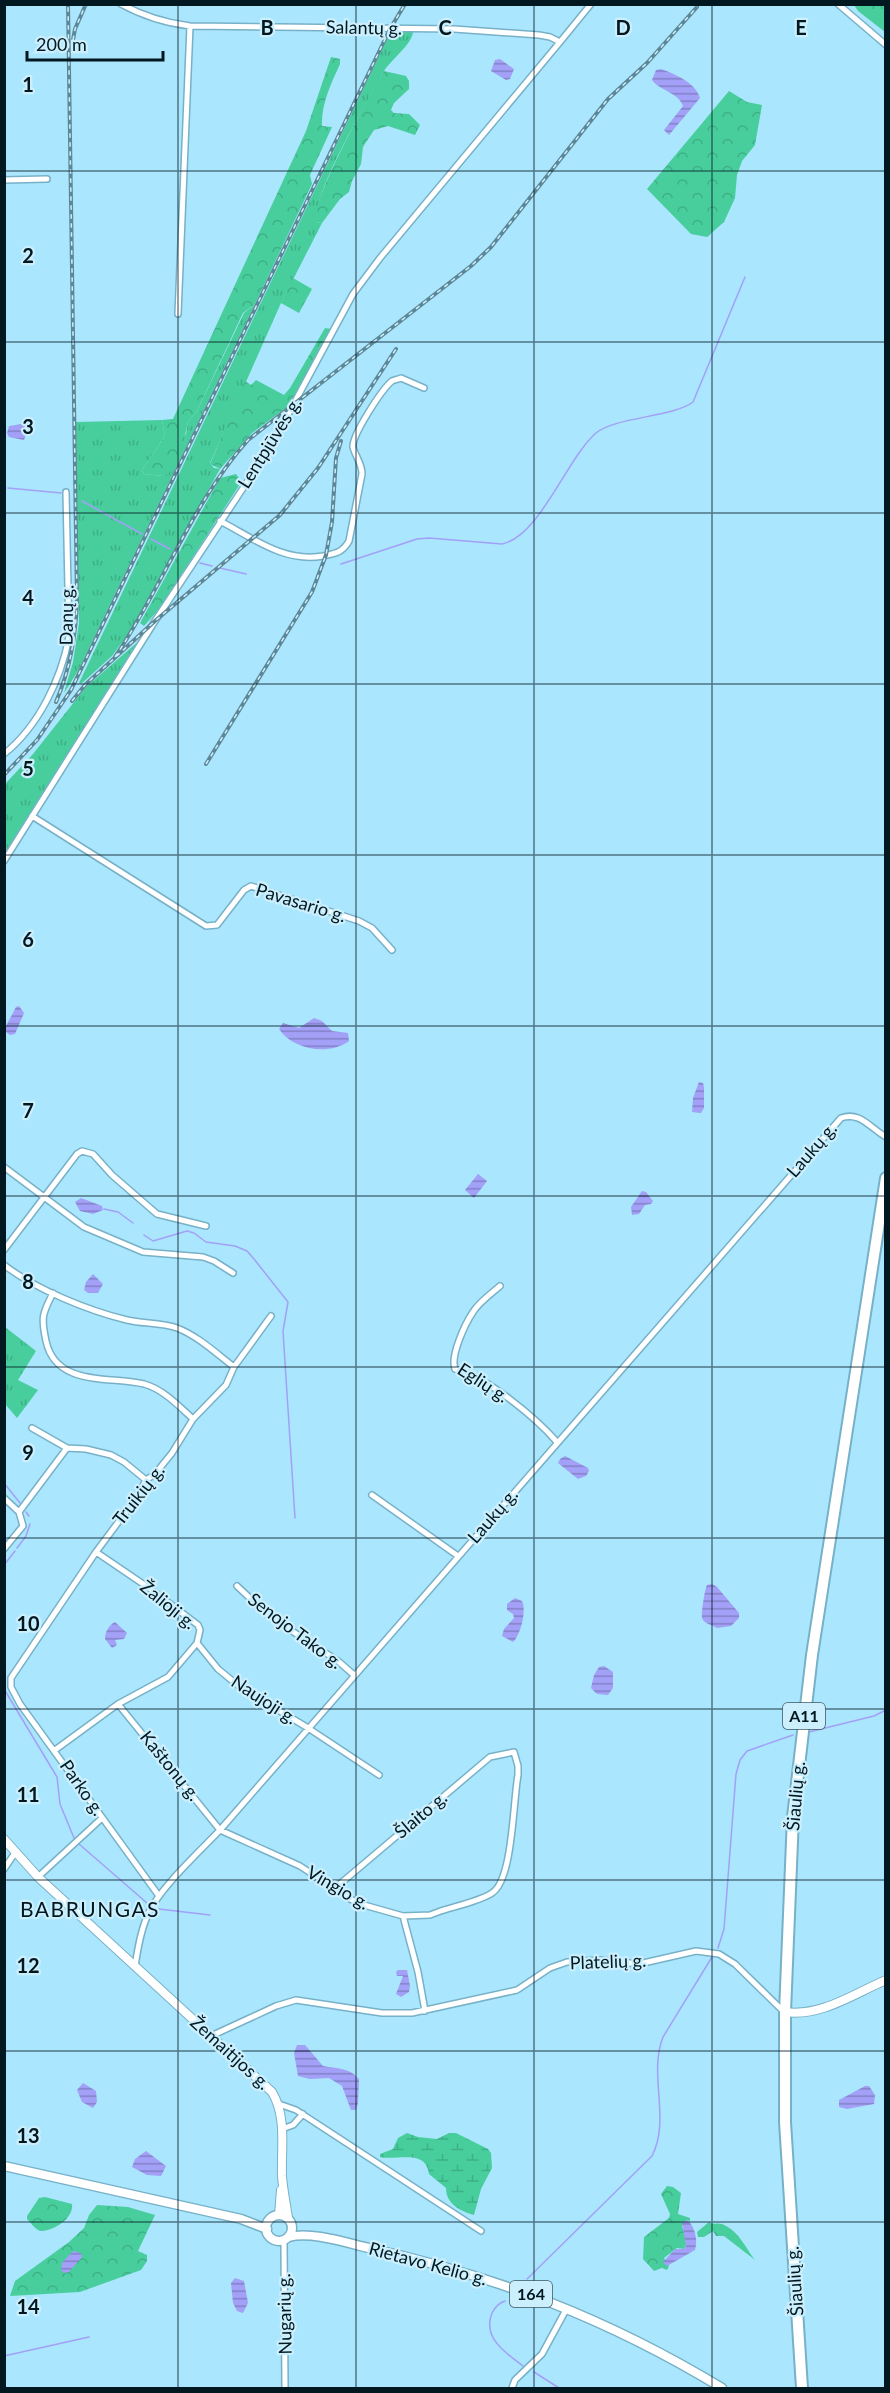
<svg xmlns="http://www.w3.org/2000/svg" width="890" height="2393" viewBox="0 0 890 2393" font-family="Lato,sans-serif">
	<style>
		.grass { fill: url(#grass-tufts) }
		.forest { fill: url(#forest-crowns) }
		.wetland { fill: url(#wetland-marsh) }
		.water { fill: url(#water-rules) }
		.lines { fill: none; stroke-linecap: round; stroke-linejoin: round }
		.stream { stroke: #a3a0f7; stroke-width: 1.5 }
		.street-casing { stroke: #77b1c7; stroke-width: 8 }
		.secondary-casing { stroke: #77b1c7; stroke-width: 10 }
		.primary-casing { stroke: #77b1c7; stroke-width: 11 }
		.highway-casing { stroke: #77b1c7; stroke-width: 14 }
		.street { stroke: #fff; stroke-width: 5 }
		.secondary { stroke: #fff; stroke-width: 8 }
		.primary { stroke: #fff; stroke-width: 8 }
		.highway { stroke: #fff; stroke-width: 10 }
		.rail-casing { stroke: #5c8797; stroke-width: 4 }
		.rail { stroke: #cceffd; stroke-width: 1.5; stroke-dasharray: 4.5; stroke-linecap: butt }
		.grid { fill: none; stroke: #021820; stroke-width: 1.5; stroke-opacity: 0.55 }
		.labels { text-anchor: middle; stroke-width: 4.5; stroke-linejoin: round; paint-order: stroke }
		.shield { fill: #cceffd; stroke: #3f5862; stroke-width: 1.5 }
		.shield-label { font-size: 16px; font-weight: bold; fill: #021820 }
		.street-label { font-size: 18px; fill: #021820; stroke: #cceffd }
		.quarter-label { font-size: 21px; letter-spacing: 1.5px; fill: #021820; stroke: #cceffd }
		.grid-label { font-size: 20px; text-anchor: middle; font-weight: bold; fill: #021820; stroke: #cceffd; stroke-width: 4.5; stroke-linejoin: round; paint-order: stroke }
	</style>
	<defs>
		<pattern id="grass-tufts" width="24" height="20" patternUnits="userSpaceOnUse" patternTransform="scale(1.5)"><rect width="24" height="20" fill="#48ce9c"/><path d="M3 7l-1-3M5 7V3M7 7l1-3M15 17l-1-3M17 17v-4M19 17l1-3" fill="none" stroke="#3db086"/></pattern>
		<pattern id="forest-crowns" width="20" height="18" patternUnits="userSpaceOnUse" patternTransform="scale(1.5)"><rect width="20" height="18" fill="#48ce9c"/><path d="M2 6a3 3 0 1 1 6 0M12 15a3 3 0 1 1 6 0" fill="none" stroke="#3db086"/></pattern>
		<pattern id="wetland-marsh" width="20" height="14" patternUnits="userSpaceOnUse" patternTransform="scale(1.5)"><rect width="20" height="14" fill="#48ce9c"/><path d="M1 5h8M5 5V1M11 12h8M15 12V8" fill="none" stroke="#3db086"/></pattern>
		<pattern id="water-rules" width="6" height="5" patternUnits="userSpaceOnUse" patternTransform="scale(1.5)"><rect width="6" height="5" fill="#a3a0f7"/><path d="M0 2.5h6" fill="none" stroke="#8381c8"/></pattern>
	</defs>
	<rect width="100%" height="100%" fill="#aae6fe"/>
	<path class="grass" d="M 391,31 L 413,32 C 412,44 392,59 384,71 C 366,105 315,187 316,222 L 322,223 L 281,303 L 210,463 L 214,468 L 220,469 L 129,633 L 112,656 L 81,684 L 79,683 Z
		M 255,304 L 78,671 L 64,693 L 73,662 L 79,623 L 76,422 L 162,420 L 165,436 L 142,470 L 144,474 L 163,476 L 186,434 L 188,422 L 197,411 L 244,313 Z
		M 141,639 L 5,856 L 5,784 L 33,754 L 86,687 Z
		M 5,1327 L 36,1351 L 18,1380 L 38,1390 L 17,1418 L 5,1404 Z"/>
	<path class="forest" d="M 854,5 L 885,5 L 885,32 L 858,11 Z
		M 331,57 L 340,59 L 340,64 C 331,84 321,104 322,126 L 332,127 L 310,175 L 312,184 L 255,304 L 243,313 L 197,411 L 188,422 L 183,444 L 169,473 L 163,476 L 144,474 L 142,470 L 165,436 L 162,420 L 173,419 L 306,131 Z
		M 384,71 L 406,76 L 409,81 L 409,89 L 394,103 L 391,110 L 394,113 L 409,114 L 420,125 L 415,135 L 388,126 L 374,130 L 363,147 L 361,164 L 352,181 L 349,192 L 340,199 L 322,223 L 316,222 C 309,203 371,93 384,71 Z
		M 729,91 L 747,102 L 762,105 L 755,145 L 742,161 L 737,175 L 735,198 L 724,222 L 707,237 L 691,234 L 647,189 Z
		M 293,278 L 312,289 L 299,313 L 281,303 Z
		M 325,328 L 332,329 L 290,405 L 252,433 L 220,469 L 210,464 L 245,381 L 251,385 L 256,380 L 284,395 L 290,388 Z
		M 236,474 L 239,478 L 240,484 L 160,608 L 144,626 L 140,623 L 220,478 Z
		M 667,2186 L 673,2187 L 681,2193 L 678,2214 L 690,2218 L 690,2221 L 687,2220 L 682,2226 L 687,2243 L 684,2249 L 677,2248 L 664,2258 L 669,2266 L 667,2270 L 662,2268 L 654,2271 L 643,2259 L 644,2237 L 669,2218 L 670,2214 L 661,2194 Z
		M 45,2197 L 72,2204 C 74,2218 55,2230 42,2231 C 36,2231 31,2223 27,2219 L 27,2216 L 39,2198 Z
		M 97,2205 L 128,2207 L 155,2215 L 138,2251 L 147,2255 L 147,2261 L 141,2270 L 80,2292 L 10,2296 L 15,2281 L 69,2242 L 84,2228 L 89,2215 Z
		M 709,2222 C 715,2226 715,2222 722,2224 C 739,2231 745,2247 755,2260 L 724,2236 L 716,2236 L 713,2231 L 704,2237 L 698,2237 L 697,2232 Z"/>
	<path class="wetland" d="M 407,2133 L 418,2137 L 437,2139 L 449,2133 L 456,2133 L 488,2149 L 491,2153 L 492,2168 L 481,2189 L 474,2215 C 460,2211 446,2204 446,2188 L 429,2174 C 426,2148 396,2161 380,2157 L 380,2154 L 393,2149 L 398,2138 Z"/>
	<path class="water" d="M 500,59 L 514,69 L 510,79 L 506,80 L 491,71 L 495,60 Z
		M 661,69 C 675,74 696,83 700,98 L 669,135 L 664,130 L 683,106 C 678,92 660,91 652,80 L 656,70 Z
		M 29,423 L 31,424 L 32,429 L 27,432 L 24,440 L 9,437 L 7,433 L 9,426 Z
		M 19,1006 L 24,1013 L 15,1034 L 10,1035 L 5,1031 L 5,1028 L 16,1007 Z
		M 314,1018 L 322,1021 L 332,1031 L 348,1033 L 349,1041 C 329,1056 293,1050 279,1029 L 283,1023 L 299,1028 Z
		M 699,1082 L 703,1083 L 704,1087 L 704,1108 L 701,1113 L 692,1112 L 693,1098 Z
		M 478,1174 L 487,1181 L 474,1198 L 465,1190 Z
		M 642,1191 L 646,1192 L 653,1201 L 651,1204 L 645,1205 L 639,1214 L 632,1215 L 631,1207 Z
		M 81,1198 L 102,1206 L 103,1210 L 93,1214 L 80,1211 L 75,1202 Z
		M 93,1274 L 103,1284 L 98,1293 L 88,1293 L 84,1290 L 86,1282 Z
		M 565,1456 L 588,1468 L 589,1471 L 586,1476 L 578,1479 L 558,1463 L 560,1459 Z
		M 712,1584 L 717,1587 L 739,1613 L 739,1618 L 731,1626 L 717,1628 C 713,1625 704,1624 702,1618 C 701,1614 705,1588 707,1585 Z
		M 515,1598 L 522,1601 C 527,1611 520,1636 513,1642 L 502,1636 L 504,1629 L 514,1618 L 513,1614 L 507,1610 L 507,1604 Z
		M 115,1622 L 127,1633 L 124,1639 L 115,1640 L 117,1645 L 112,1648 L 105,1639 C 105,1632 109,1625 115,1622 Z
		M 604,1666 L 613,1672 L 613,1688 L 608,1695 L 597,1694 L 591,1688 L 594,1675 L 599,1667 Z
		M 398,1970 L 407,1970 L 410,1986 L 409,1992 L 401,1997 L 396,1994 L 403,1976 L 397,1976 L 396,1972 Z
		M 297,2045 L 305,2045 L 323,2066 C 338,2069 348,2067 359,2079 L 358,2103 L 356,2110 L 351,2110 L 342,2086 L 329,2078 L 310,2079 L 298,2076 L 294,2053 Z
		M 83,2083 L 96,2091 L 97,2102 L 93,2108 L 82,2102 L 77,2090 Z
		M 865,2086 L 869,2086 L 875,2095 L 874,2104 L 847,2109 L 839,2107 L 839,2100 Z
		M 146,2151 L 166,2166 L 161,2176 L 147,2175 L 132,2167 L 135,2159 Z
		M 687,2220 C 695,2226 698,2240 695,2250 L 667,2266 L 663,2262 L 675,2249 L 684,2249 L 686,2246 L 682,2223 Z
		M 73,2251 L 81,2253 L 82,2257 L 69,2272 L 64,2273 L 61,2270 L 62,2263 Z
		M 235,2278 L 244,2281 L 248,2303 L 243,2313 L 237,2311 L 233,2303 L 231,2283 Z"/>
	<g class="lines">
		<path class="stream" d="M 8,488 L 61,493
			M 82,501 L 142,534
			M 151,539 L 170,549
			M 200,563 L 212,566
			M 341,564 L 417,539 L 429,538 L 502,544 C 540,536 567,458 596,433 C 615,417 674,417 693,402 L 745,277
			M 220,568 L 246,574
			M 104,1209 L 118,1212 L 133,1223
			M 144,1235 L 153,1241 L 187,1231 L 194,1233 L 206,1242 L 235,1246 L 247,1251 L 254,1259 L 288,1302 L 283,1331 L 295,1518
			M 4,1483 L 20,1503
			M 26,1512 L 29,1516
			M 17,1548 L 26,1536 L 30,1524
			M 4,1565 L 15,1551
			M 4,1689 L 57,1777 L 60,1804 L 74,1838
			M 809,1732 L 874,1716 L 886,1710
			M 79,1844 L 147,1903
			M 159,1909 L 210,1915
			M 718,1948 L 724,1929 L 736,1774 L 740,1760 L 747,1751 L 793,1735
			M 527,2279 L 652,2156 C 671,2119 648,2075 663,2037 L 712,1957
			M 505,2301 C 499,2303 495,2307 492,2313 C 482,2338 506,2353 523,2366
			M 4,2356 L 89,2337
			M 534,2372 L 559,2388"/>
		<g class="street-casing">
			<path id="street" d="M 121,4 C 143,16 165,23 190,26 L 454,29 L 539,35 L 550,37 L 560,42 L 591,4
				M 838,4 L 886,45
				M 4,180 L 47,179
				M 178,314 L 190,26
				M 220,521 C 253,538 284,563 323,556 C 336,553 342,553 349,541 L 362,474 C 362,463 355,456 353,447 C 352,435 382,389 392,381 C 393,380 399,379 401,378 L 424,388
				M 4,754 C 39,726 61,679 69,637 L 66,492
				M 32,816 L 206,926 L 217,925 L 244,890 L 251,886 L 359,921 L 372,928 L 392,950
				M 4,861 L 155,621 L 271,446 L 353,294 L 380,258 L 560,42
				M 4,1167 L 84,1227 L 143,1252 L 203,1257 L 214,1261 L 233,1273
				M 4,1250 L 77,1154 L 82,1151 L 93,1154 L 112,1175 L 157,1214 L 206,1226
				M 4,1265 C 35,1289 89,1311 127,1320 C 143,1324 161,1322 177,1328 C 198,1336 217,1354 234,1367
				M 500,1286 C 492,1293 479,1302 473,1312 C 465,1324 450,1356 455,1369 C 487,1377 535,1417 557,1442
				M 53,1293 C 42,1314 41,1318 46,1341 C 56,1387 109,1376 144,1384 C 163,1389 179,1406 193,1419
				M 32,1428 L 67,1448 L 86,1449 L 111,1455 L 124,1462 L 146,1480
				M 372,1495 L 458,1556
				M 4,1498 L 19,1512
				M 4,1549 L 23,1526 L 19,1512 L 67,1448
				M 237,1586 L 269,1616 L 338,1661 L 354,1675
				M 197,1643 L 218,1669 L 240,1687 L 308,1728 L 379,1775
				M 118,1704 L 220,1830 L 300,1866 L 350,1899 L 364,1905 L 403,1916 L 430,1915 L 438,1912 C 452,1907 481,1901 492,1893 C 513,1880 513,1801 518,1775 L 518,1766 L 514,1752 L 490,1757 L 334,1889
				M 55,1750 L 118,1704 L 168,1677 L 197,1643 L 200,1630 L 198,1625 L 149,1588 L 96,1552
				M 4,1869 L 15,1853
				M 38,1877 L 102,1818
				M 159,1896 L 20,1704 L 11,1687 L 11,1678 L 96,1552 L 137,1497 L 146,1480 L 155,1474 L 172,1453 L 193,1419 L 226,1385 L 234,1367 L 271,1316
				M 403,1916 L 418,1972 L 425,2011
				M 135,1966 C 138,1948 141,1929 149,1912 C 161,1887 200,1851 220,1830 L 841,1118 C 860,1111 870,1128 886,1137
				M 211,2036 L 276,2006 L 296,2000 L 382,2013 L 412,2013 L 517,1990 L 550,1968 L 567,1962 L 600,1960 L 639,1964 L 696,1951 L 719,1954 L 735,1964 L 784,2012
				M 279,2104 L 296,2110 L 481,2231
				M 282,2129 L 293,2125 L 303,2114
				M 284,2240 L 285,2388
				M 512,2388 L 515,2380 L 542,2354 L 567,2308"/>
		</g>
		<g class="secondary-casing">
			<path id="secondary" d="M 4,1839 L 38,1877 L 272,2092 C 287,2117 281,2148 282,2176 C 283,2190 286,2204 288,2218
				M 785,2012 C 821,2017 853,1994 886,1980
				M 279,2215 L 281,2190"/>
		</g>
		<g class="primary-casing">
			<path id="primary" d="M 4,2166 L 241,2219 L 267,2229
				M266 2228a13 13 0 1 1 26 0a13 13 0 1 1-26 0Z
				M 289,2237 C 311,2231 347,2243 369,2248 C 499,2277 608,2319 722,2388"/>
		</g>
		<g class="highway-casing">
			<path id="highway" d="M 802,2388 L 785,2122 L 785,2012 L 793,1817 L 812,1655 L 886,1178"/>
		</g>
		<use href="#street" class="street"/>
		<use href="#secondary" class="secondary"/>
		<use href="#primary" class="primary"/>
		<use href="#highway" class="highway"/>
		<g class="rail-casing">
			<path id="rail" d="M 73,40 L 75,29 L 86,4
				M 115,657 C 162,588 193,501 248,440 L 471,266 L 491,247 L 608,99 L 647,63 L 697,7
				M 72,701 L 85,685 L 155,621 L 280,515 L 318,468 L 396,349
				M 56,702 C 70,669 76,637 77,600 L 68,4
				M 206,764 L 312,592 L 326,555 L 332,522 L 336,458 L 341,441
				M 4,775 L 37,740 L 71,690 L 390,29 L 405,4"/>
		</g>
		<use href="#rail" class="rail"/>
	</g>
	<path class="grid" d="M 178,4 L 178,2388M 356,4 L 356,2388M 534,4 L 534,2388M 712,4 L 712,2388M 4,171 L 886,171M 4,342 L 886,342M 4,513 L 886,513M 4,684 L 886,684M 4,855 L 886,855M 4,1026 L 886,1026M 4,1196 L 886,1196M 4,1367 L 886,1367M 4,1538 L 886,1538M 4,1709 L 886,1709M 4,1880 L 886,1880M 4,2051 L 886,2051M 4,2222 L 886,2222"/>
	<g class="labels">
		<g class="shield">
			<rect x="783" y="1703" width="42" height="26" rx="4.5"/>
			<rect x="510" y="2281" width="42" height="26" rx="4.5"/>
		</g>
		<g class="shield-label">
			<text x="804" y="1722">A11</text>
			<text x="531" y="2300">164</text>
		</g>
		<g class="street-label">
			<text transform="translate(364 28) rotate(1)" y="6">Salantų g.</text>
			<text transform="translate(270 443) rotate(-58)" y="6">Lentpjūvės g.</text>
			<text transform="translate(67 615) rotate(-89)" y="6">Danų g.</text>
			<text transform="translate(301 903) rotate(17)" y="6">Pavasario g.</text>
			<text transform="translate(812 1150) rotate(-49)" y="6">Laukų g.</text>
			<text transform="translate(483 1383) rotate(33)" y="6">Eglių g.</text>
			<text transform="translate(139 1495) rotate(-52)" y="6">Truikių g.</text>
			<text transform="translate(493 1516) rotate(-49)" y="6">Laukų g.</text>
			<text transform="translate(168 1605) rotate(39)" y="6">Žalioji g.</text>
			<text transform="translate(295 1631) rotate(37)" y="6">Senojo Tako g.</text>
			<text transform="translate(264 1700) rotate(33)" y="6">Naujoji g.</text>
			<text transform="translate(170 1766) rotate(51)" y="6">Kaštonų g.</text>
			<text transform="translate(82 1788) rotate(55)" y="6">Parko g.</text>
			<text transform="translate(796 1796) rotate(-85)" y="6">Šiaulių g.</text>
			<text transform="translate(421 1815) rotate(-40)" y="6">Šlaito g.</text>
			<text transform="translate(338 1888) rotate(30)" y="6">Vingio g.</text>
			<text transform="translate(608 1962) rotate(-2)" y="6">Platelių g.</text>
			<text transform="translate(230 2053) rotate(42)" y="6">Žemaitijos g.</text>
			<text transform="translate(428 2264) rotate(15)" y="6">Rietavo Kelio g.</text>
			<text transform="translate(795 2281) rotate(-94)" y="6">Šiaulių g.</text>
			<text transform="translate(285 2314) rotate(-91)" y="6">Nugarių g.</text>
		</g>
		<g class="quarter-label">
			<text x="90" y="1917">BABRUNGAS</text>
		</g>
	</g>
	<g class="grid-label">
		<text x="267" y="35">B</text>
		<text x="445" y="35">C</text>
		<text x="623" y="35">D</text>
		<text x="801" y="35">E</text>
		<text x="28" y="92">1</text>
		<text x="28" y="263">2</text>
		<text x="28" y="434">3</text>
		<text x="28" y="605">4</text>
		<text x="28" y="776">5</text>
		<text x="28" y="947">6</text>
		<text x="28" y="1118">7</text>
		<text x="28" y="1289">8</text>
		<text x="28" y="1460">9</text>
		<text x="28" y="1631">10</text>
		<text x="28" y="1802">11</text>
		<text x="28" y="1973">12</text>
		<text x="28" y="2143">13</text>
		<text x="28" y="2314">14</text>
	</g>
	<rect width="890" height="2393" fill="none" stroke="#021820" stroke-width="12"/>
	<path d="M27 51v9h136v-9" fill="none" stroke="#021820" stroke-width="3"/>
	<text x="36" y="51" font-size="18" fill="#021820" stroke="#cceffd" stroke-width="4.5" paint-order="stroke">200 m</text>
</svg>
